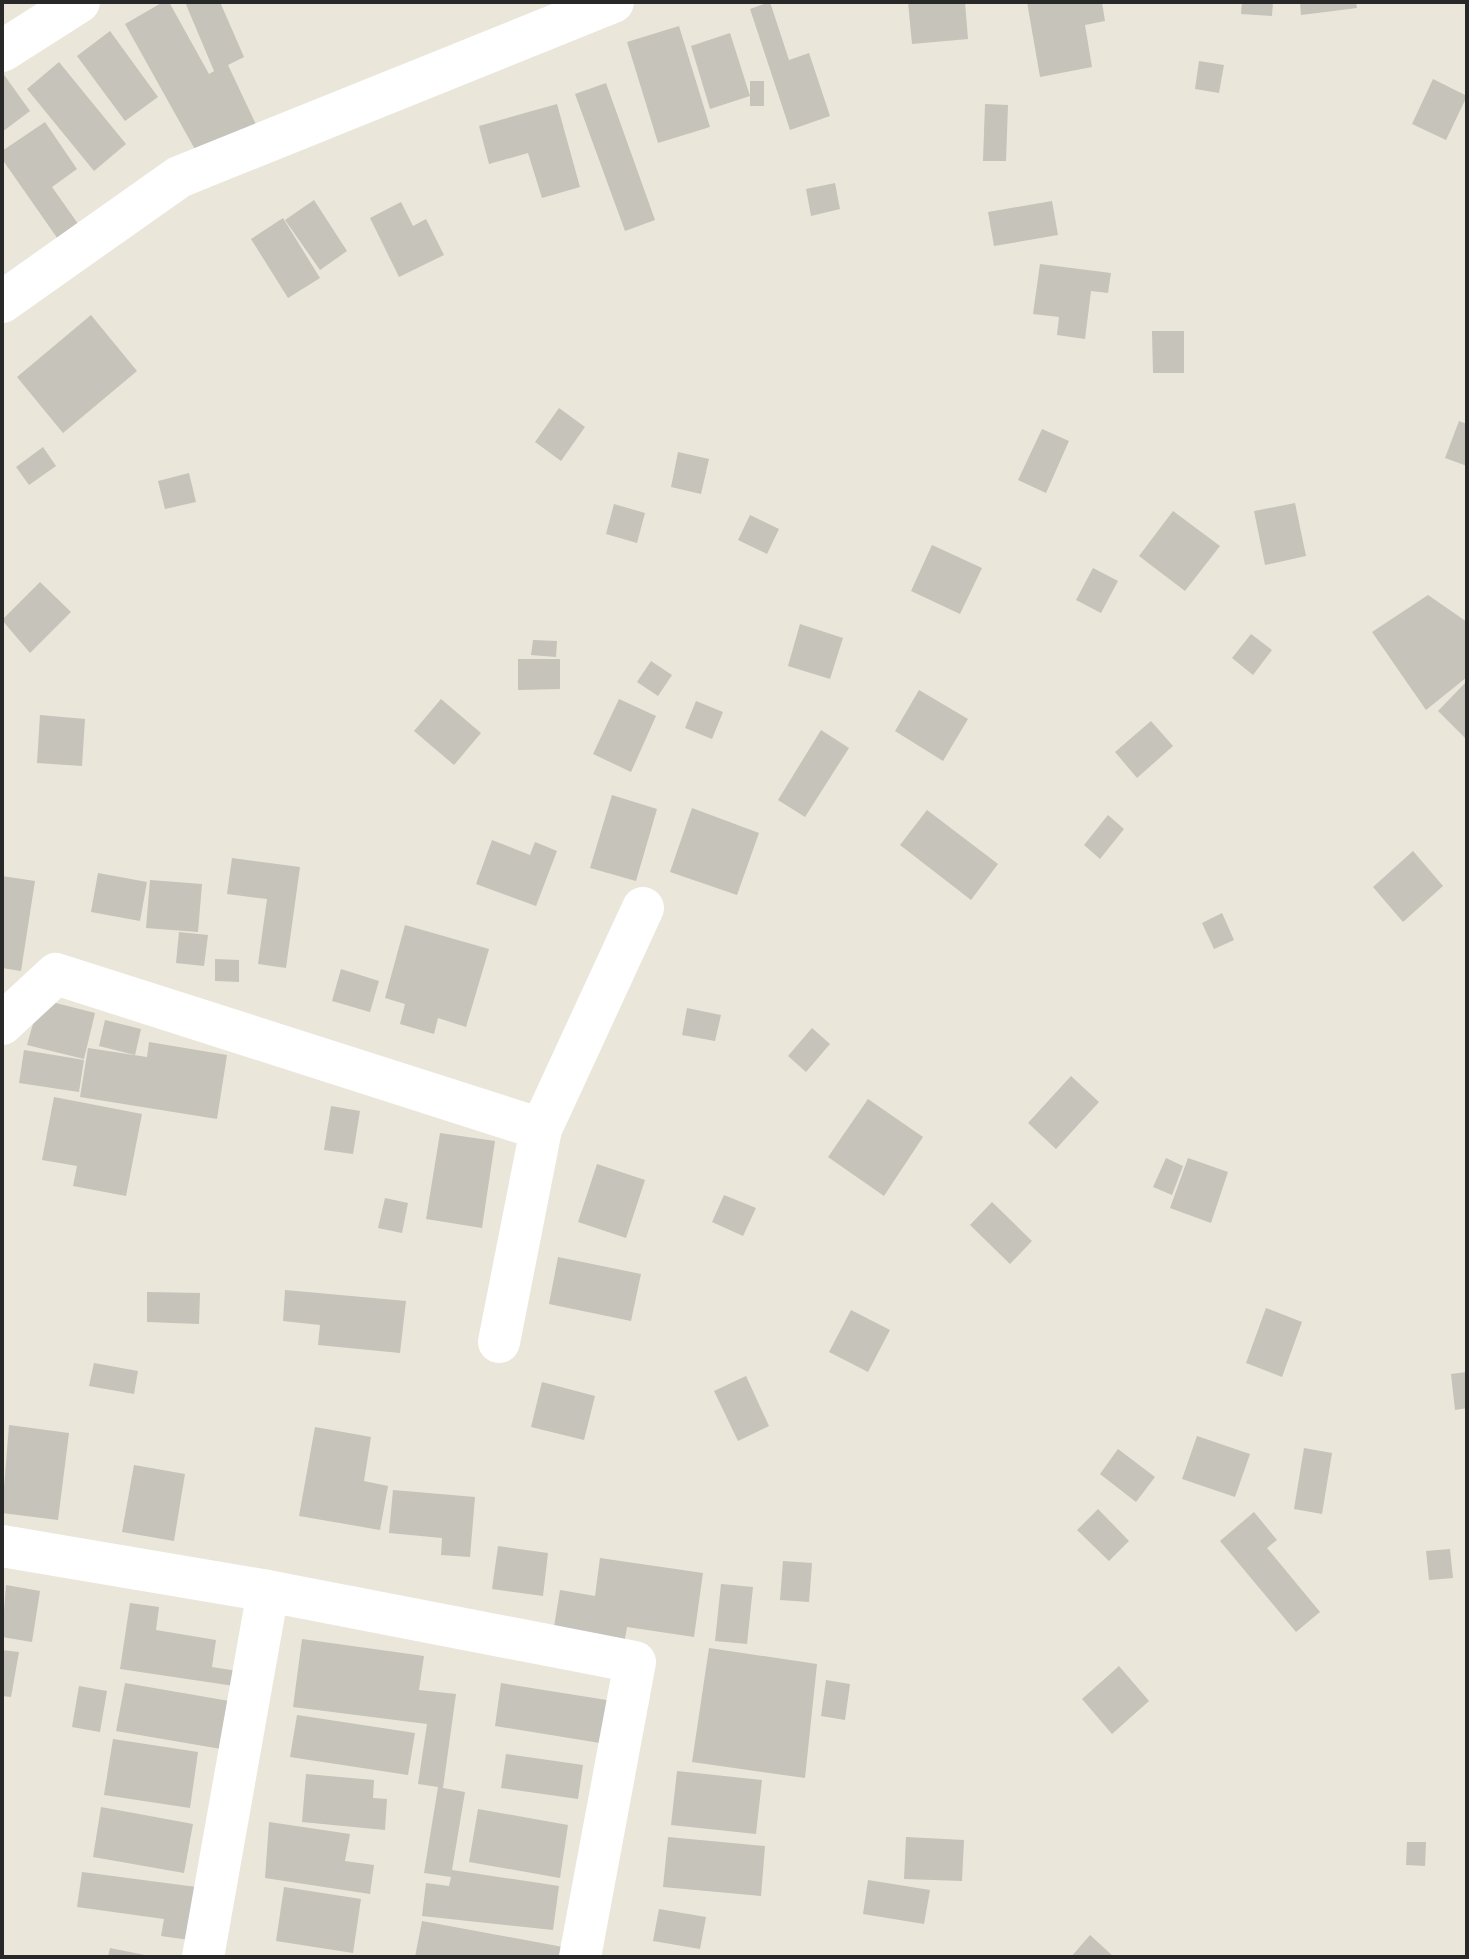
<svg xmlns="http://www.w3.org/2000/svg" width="1469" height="1959" viewBox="0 0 1469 1959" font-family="Commissioner,sans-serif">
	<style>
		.building { fill: #c5c3ba }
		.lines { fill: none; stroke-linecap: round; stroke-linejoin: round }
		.street { stroke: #fff; stroke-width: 42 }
	</style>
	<rect width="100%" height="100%" fill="#eae6da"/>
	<path class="building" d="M 163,2 L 169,2 L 209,74 L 214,71 L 185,2 L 220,2 L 244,57 L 228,65 L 259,131 L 197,153 L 125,24 Z
		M 770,2 L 789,60 L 809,53 L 830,116 L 790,130 L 750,9 Z
		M 908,2 L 965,2 L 968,39 L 912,44 Z
		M 1027,2 L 1102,2 L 1105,21 L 1085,25 L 1092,67 L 1040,77 Z
		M 1242,2 L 1273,2 L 1272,16 L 1241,14 Z
		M 1300,2 L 1356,2 L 1357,8 L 1301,15 Z
		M 679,26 L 710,127 L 658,143 L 627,42 Z
		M 110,31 L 158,97 L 125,121 L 77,56 Z
		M 730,33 L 750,96 L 750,81 L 764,81 L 764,106 L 750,106 L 750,96 L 710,109 L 691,46 Z
		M 1199,61 L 1224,65 L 1219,93 L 1195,89 Z
		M 59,62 L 126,144 L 94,171 L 27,89 Z
		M 2,72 L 30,111 L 2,132 Z
		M 1433,79 L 1467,96 L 1446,140 L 1412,124 Z
		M 606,83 L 655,220 L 625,231 L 575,94 Z
		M 557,104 L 580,187 L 542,198 L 528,153 L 489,164 L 479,126 Z
		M 985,104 L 1008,105 L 1006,161 L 983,161 Z
		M 45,122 L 77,169 L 52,187 L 81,228 L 60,242 L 2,159 L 2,151 Z
		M 835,183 L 840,209 L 811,216 L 806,189 Z
		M 314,200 L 347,251 L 320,270 L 285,220 Z
		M 1052,201 L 1058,235 L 994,246 L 988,212 Z
		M 401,202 L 413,226 L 426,219 L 444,255 L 399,277 L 370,218 Z
		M 283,218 L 320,278 L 288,298 L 251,239 Z
		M 1040,264 L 1111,273 L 1108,293 L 1091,291 L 1085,339 L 1057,335 L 1059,317 L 1033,314 Z
		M 91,315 L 137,371 L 63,433 L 17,377 Z
		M 1152,331 L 1184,331 L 1184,373 L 1153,373 Z
		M 559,408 L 585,427 L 561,461 L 535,442 Z
		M 1459,421 L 1467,424 L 1467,466 L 1445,458 Z
		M 1042,429 L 1069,441 L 1046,493 L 1018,480 Z
		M 43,447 L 56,466 L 29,485 L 16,467 Z
		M 678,452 L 709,459 L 701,494 L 671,487 Z
		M 189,473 L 196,502 L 165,509 L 158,481 Z
		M 1295,503 L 1306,556 L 1265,565 L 1254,511 Z
		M 614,504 L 645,513 L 637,543 L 606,534 Z
		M 1173,511 L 1220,546 L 1185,591 L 1139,556 Z
		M 750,515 L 779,529 L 767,554 L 738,540 Z
		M 932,545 L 982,568 L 960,614 L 911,591 Z
		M 1093,568 L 1118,581 L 1101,613 L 1076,600 Z
		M 40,582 L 71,612 L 30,653 L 2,620 Z
		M 1428,595 L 1467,622 L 1467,677 L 1426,710 L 1372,632 Z
		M 800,624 L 843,638 L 830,679 L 788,666 Z
		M 1251,634 L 1272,650 L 1253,675 L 1232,658 Z
		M 533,640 L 557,641 L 556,657 L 531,655 Z
		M 518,659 L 560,659 L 560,689 L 518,690 Z
		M 651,661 L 672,675 L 658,696 L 637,682 Z
		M 1467,681 L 1467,740 L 1438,711 Z
		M 919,690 L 968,719 L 943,761 L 895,731 Z
		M 441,699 L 481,733 L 454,765 L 414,731 Z
		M 619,699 L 656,716 L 631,772 L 593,754 Z
		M 696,701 L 723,712 L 712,739 L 685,728 Z
		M 40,715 L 85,719 L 82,766 L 37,763 Z
		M 1151,721 L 1173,746 L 1137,778 L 1115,752 Z
		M 821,730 L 849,748 L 805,817 L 778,800 Z
		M 612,795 L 657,809 L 636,881 L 590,868 Z
		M 692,808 L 759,833 L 737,895 L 670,872 Z
		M 927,810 L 998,864 L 971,900 L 900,845 Z
		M 1108,815 L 1124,829 L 1100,859 L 1084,845 Z
		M 492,840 L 530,855 L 535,842 L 557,851 L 536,906 L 476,884 Z
		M 1413,851 L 1443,886 L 1403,922 L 1373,887 Z
		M 232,858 L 300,867 L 286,968 L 258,964 L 267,899 L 227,894 Z
		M 98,873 L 147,882 L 140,921 L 91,912 Z
		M 2,876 L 35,881 L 21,971 L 2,968 Z
		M 150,880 L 202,884 L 198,932 L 146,928 Z
		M 1222,913 L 1234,940 L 1214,949 L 1202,923 Z
		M 405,925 L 489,949 L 466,1027 L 438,1018 L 434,1034 L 400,1024 L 405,1004 L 385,998 Z
		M 179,932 L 208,935 L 204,966 L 176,963 Z
		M 215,959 L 239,960 L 239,982 L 215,981 Z
		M 341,969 L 379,981 L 370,1012 L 332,1001 Z
		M 40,999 L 95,1013 L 84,1059 L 27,1045 Z
		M 687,1008 L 721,1015 L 715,1041 L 682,1035 Z
		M 105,1020 L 141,1029 L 135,1055 L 99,1046 Z
		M 812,1028 L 830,1044 L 806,1072 L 788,1056 Z
		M 149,1042 L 227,1055 L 217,1119 L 80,1097 L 88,1048 L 147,1057 Z
		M 24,1050 L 84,1060 L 79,1092 L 19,1083 Z
		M 1071,1076 L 1099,1102 L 1056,1149 L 1028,1123 Z
		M 54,1097 L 142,1114 L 126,1196 L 73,1186 L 77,1166 L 42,1160 Z
		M 868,1099 L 923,1137 L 884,1196 L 828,1157 Z
		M 331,1106 L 360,1111 L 353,1154 L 324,1150 Z
		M 440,1133 L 495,1141 L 482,1228 L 426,1219 Z
		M 1166,1158 L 1183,1166 L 1172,1195 L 1153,1187 Z
		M 1188,1158 L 1228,1172 L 1211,1223 L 1170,1208 Z
		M 597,1164 L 645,1180 L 626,1238 L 578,1222 Z
		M 724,1195 L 756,1208 L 743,1236 L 712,1222 Z
		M 385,1198 L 408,1203 L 402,1233 L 378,1228 Z
		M 992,1202 L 1032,1241 L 1010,1264 L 970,1225 Z
		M 558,1257 L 641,1274 L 631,1321 L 549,1304 Z
		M 285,1290 L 406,1301 L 400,1353 L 318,1345 L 320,1325 L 283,1321 Z
		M 147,1292 L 200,1293 L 199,1324 L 147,1322 Z
		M 1266,1308 L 1302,1322 L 1282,1377 L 1246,1363 Z
		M 851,1310 L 890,1330 L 868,1372 L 829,1352 Z
		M 94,1363 L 138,1371 L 134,1394 L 89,1386 Z
		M 1467,1372 L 1467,1408 L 1455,1410 L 1451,1374 Z
		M 746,1376 L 769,1426 L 738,1441 L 714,1391 Z
		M 542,1382 L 595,1396 L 584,1440 L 531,1427 Z
		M 9,1425 L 69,1433 L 58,1520 L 2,1513 Z
		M 315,1427 L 371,1437 L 364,1481 L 388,1486 L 380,1530 L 299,1516 Z
		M 1197,1436 L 1250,1454 L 1235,1497 L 1182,1479 Z
		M 1304,1448 L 1332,1453 L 1322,1514 L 1294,1509 Z
		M 1118,1449 L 1155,1477 L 1136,1502 L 1100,1474 Z
		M 134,1465 L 185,1474 L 174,1541 L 122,1532 Z
		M 393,1490 L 475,1497 L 470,1557 L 441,1555 L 442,1538 L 389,1533 Z
		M 1098,1509 L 1129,1541 L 1109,1561 L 1077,1530 Z
		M 1254,1512 L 1277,1540 L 1267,1548 L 1320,1612 L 1296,1632 L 1220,1541 Z
		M 498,1546 L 548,1553 L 543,1596 L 492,1589 Z
		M 1450,1549 L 1453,1578 L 1429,1580 L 1426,1551 Z
		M 600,1558 L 703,1573 L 694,1637 L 627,1627 L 624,1644 L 553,1633 L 560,1590 L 595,1596 Z
		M 783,1561 L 812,1563 L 809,1602 L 780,1600 Z
		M 721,1584 L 753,1587 L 747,1644 L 715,1641 Z
		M 6,1585 L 40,1591 L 32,1642 L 2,1637 Z
		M 130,1603 L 159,1607 L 156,1630 L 216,1640 L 212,1667 L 244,1672 L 241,1687 L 120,1669 Z
		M 302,1639 L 424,1656 L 419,1690 L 456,1694 L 443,1788 L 465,1792 L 452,1870 L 559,1886 L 553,1930 L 422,1916 L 426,1883 L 449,1886 L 451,1877 L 424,1873 L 438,1787 L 418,1784 L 427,1724 L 293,1707 Z
		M 709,1648 L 817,1664 L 805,1778 L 692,1762 Z
		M 2,1650 L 19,1652 L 11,1697 L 2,1696 Z
		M 1119,1666 L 1149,1701 L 1112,1734 L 1082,1699 Z
		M 826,1680 L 850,1684 L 845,1720 L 821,1716 Z
		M 125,1683 L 235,1702 L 227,1750 L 116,1731 Z
		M 501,1683 L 619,1702 L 612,1745 L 495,1726 Z
		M 79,1686 L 107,1691 L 100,1732 L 72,1727 Z
		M 297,1715 L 415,1733 L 408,1775 L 290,1757 Z
		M 113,1739 L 198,1752 L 190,1808 L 104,1795 Z
		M 506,1754 L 583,1765 L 578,1799 L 501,1788 Z
		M 677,1771 L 762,1780 L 756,1834 L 671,1825 Z
		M 306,1774 L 374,1780 L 373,1798 L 387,1799 L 385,1830 L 302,1822 Z
		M 101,1807 L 193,1824 L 184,1873 L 93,1857 Z
		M 478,1809 L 568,1825 L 560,1878 L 469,1862 Z
		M 269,1822 L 350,1834 L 345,1861 L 374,1865 L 370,1894 L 265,1878 Z
		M 668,1837 L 765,1846 L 761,1896 L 663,1887 Z
		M 906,1837 L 964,1840 L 962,1881 L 904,1879 Z
		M 1407,1842 L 1426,1842 L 1425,1866 L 1406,1865 Z
		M 82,1872 L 204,1888 L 197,1941 L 161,1936 L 164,1919 L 77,1907 Z
		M 868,1880 L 930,1890 L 924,1924 L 863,1914 Z
		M 284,1887 L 361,1899 L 353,1953 L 276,1941 Z
		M 659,1909 L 706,1917 L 700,1949 L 653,1941 Z
		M 422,1921 L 563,1947 L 562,1957 L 415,1957 Z
		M 1090,1935 L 1114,1957 L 1071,1957 Z
		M 110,1948 L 150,1956 L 150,1957 L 108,1957 Z"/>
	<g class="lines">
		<path class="street" d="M 2,51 L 79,2
			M 2,302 L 179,177 L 613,2
			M 2,1024 L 56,974 L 541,1129 L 643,908
			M 499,1342 L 541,1129
			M 2,1546 L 268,1591 L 635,1662 L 580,1957
			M 203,1957 L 268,1591"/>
	</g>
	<rect width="1469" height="1959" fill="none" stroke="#282828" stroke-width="8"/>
</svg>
